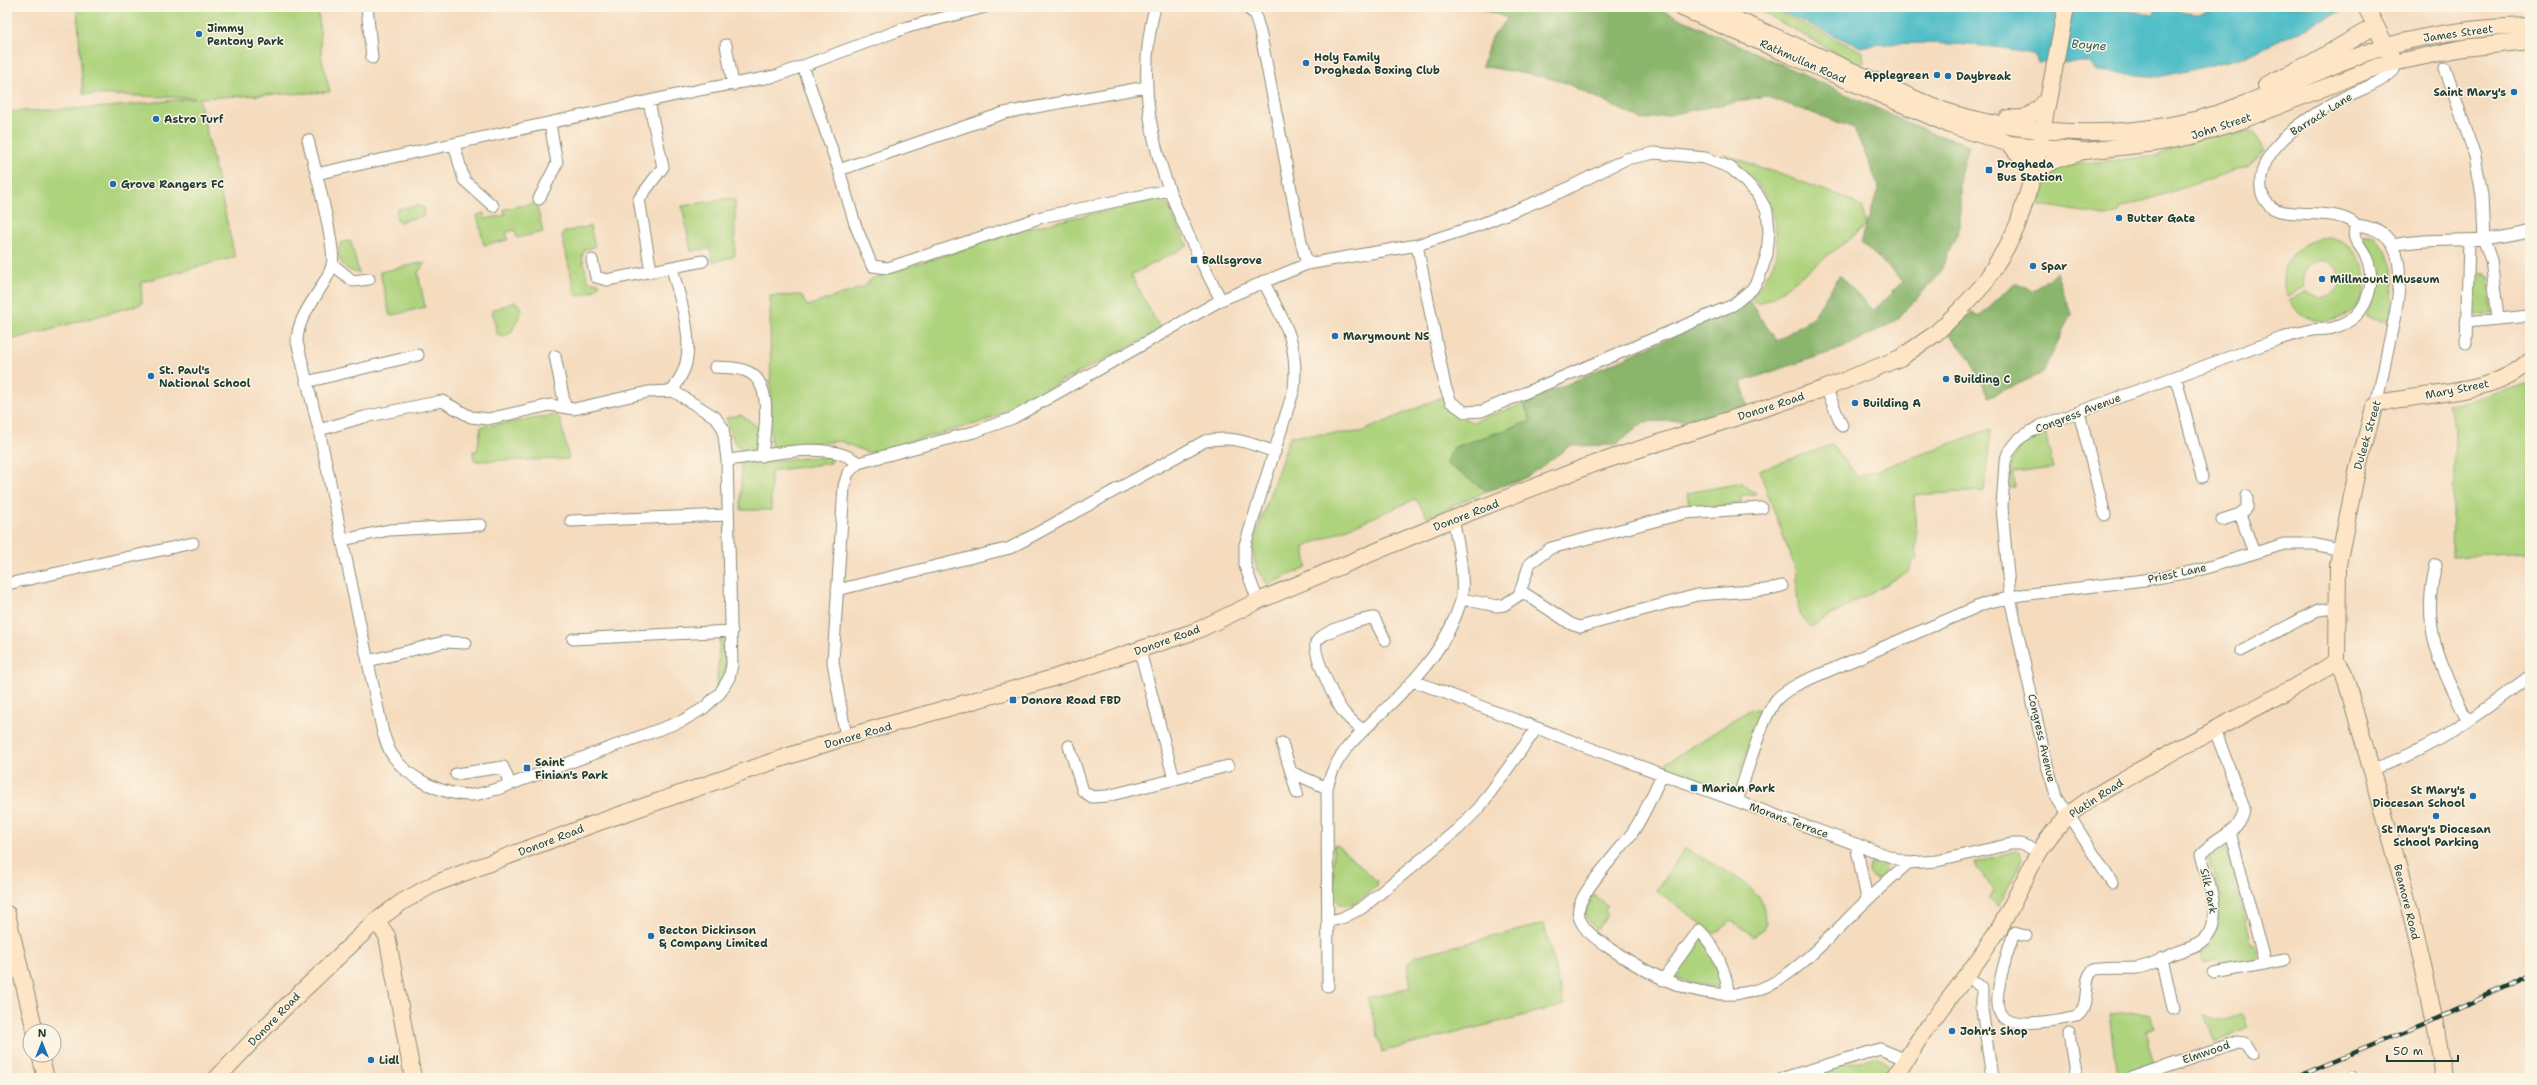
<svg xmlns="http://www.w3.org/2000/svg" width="2537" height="1085" viewBox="0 0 2537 1085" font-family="'Shantell Sans',sans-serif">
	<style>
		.green { fill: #aed37d; stroke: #668858 }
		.forest { fill: #8ab56c; stroke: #547950 }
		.water { fill: #51bec8; stroke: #387e7e }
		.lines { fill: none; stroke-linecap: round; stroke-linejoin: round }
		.street-casing { stroke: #8a8c7a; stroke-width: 13 }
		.secondary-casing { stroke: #8a8c7a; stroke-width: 18 }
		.street { stroke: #fff; stroke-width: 11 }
		.secondary { stroke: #fee5c5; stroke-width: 16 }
		.rail-casing { stroke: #1f3d34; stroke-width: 4.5 }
		.rail { stroke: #fcf5e5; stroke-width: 3; stroke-dasharray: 9; stroke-linecap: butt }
		.poi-dot { fill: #1f6fb2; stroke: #fcf5e5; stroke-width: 1.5 }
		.labels { text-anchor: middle; stroke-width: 3; stroke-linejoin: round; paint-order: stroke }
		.poi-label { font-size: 11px; font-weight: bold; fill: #1f3d34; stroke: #fcf5e5; text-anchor: start }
		.street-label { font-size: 11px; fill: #1f3d34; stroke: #fcf5e5 }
		.water-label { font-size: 12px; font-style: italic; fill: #2c5d59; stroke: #fcf5e5 }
	</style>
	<rect width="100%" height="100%" fill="#fcf5e5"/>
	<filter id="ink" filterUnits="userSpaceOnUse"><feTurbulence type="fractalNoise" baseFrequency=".025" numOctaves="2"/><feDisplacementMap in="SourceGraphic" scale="8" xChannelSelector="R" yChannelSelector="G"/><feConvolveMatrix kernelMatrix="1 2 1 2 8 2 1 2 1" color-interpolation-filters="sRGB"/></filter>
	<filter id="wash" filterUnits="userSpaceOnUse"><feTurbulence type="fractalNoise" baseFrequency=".012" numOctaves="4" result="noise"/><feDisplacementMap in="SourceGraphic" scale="16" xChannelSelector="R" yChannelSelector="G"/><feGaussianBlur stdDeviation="0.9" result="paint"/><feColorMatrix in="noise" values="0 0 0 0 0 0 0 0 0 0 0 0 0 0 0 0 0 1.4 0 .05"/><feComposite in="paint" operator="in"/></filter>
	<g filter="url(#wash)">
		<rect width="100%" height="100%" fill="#f5dcbf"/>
		<path class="green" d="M 77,7 L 318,7 L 322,60 L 330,92 L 199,98 L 235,257 L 141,282 L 142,304 L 7,341 L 7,112 L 108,107 L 195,98 L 83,94 Z
			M 1753,7 L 1767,7 L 1863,52 L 1864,63 L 1856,64 Z
			M 2248,130 L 2250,134 L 2253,132 L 2264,151 L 2249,166 L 2119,209 L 2117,214 L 2105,216 L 2037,204 L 2050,176 L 2062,167 L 2076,164 L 2158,156 L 2174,145 L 2230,131 L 2233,136 Z
			M 1724,154 L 1846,198 L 1863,208 L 1866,226 L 1774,297 L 1758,304 L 1751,300 C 1757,290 1765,280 1771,269 C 1784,243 1773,197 1751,177 C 1742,169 1730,165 1724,154 Z
			M 731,198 L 735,200 L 735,256 L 713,262 L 710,249 L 691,251 L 682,206 Z
			M 1158,199 L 1166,203 L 1188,246 L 1131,275 L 1161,330 L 986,421 L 869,453 L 840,441 L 771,447 L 770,296 L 801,295 L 807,306 L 864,287 L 871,279 L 1028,228 Z
			M 536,203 L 543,232 L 517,238 L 515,230 L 506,232 L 508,240 L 484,245 L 477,215 L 484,213 L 485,219 L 505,215 L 504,209 Z
			M 419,205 L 425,209 L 423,216 L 399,222 L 397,220 L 396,212 L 398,209 Z
			M 590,226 L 595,247 L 585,249 L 582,256 L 588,281 L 600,283 L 594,291 L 579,296 L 575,293 L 562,236 L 564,232 Z
			M 2362,236 L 2374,236 C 2401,263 2395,287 2387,322 L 2366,316 C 2375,296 2381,277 2372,255 C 2370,248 2365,243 2362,236 Z
			M 2329,238 C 2382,249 2375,322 2321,321 C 2307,320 2296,312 2289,300 L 2307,291 C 2319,304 2335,296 2340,282 L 2337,268 L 2324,260 C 2308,261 2300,272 2304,287 L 2287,296 C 2273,263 2298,240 2329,238 Z
			M 347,241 L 351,242 L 359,273 C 344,271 333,258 341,243 Z
			M 425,262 L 418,273 L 425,307 L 390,316 L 380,272 Z
			M 2481,272 L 2489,276 L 2492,314 L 2477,316 L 2470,311 L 2472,276 Z
			M 515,302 L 520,305 L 521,313 L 511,333 L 501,337 L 497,334 L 492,310 Z
			M 2530,383 L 2530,552 L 2452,556 L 2455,429 L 2447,404 L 2471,400 Z
			M 1442,397 C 1448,410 1459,416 1472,422 L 1524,404 L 1531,421 L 1447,464 L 1487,491 L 1427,517 L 1416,499 L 1304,547 L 1307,567 L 1268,585 L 1257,570 L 1252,546 L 1290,436 L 1361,432 Z
			M 556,415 L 560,419 L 569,459 L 474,461 L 473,451 L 477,451 L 481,427 Z
			M 741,415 L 758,427 L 756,449 L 744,450 L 735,444 L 726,418 Z
			M 1991,429 L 1984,491 L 1914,495 L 1917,559 L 1912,562 L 1909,571 L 1811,627 L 1799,615 L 1795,568 L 1759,470 L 1832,445 L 1858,477 Z
			M 2045,431 L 2053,468 L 2014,473 L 2015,487 L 2009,488 C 2010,458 2016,444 2045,431 Z
			M 831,456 L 831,463 L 771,471 L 771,510 L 741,510 L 741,463 Z
			M 1742,483 L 1757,495 L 1741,495 L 1741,502 L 1736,505 L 1690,509 L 1687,493 Z
			M 720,638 L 726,643 C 727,661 726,674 716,690 Z
			M 1755,708 L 1760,711 L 1759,718 L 1736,784 L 1728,788 L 1721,788 L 1666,767 L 1666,763 L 1671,760 L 1751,709 Z
			M 1337,845 L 1377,881 L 1376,886 C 1364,896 1346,918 1334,897 L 1333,846 Z
			M 2218,845 L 2225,847 L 2233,863 L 2230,865 L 2239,896 L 2242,896 L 2244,901 L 2241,903 L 2252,944 L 2256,943 L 2259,956 L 2257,961 L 2223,967 L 2217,959 L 2203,962 L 2201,953 L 2176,957 C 2204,942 2226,939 2217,901 L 2221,900 L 2213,869 L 2210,869 L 2207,855 Z
			M 1685,848 L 1741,880 L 1759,896 L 1767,922 L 1764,930 L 1754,936 L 1732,921 L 1715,934 L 1656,890 Z
			M 2015,851 L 2020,852 L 2022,860 L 1997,907 L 1989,899 L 1995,890 L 1977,869 L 1975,863 Z
			M1868 870a9 9 0 1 1 18 0a9 9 0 1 1-18 0Z
			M 1594,895 L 1608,906 L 1604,911 L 1608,914 L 1597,929 C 1582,918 1583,910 1594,895 Z
			M 1544,924 L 1564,1005 L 1382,1052 L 1368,998 L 1411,987 L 1407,964 L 1415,956 Z
			M 1702,937 L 1725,982 L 1722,987 L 1694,984 L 1670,975 L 1695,938 Z
			M 2136,1012 L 2150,1015 L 2155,1028 L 2146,1031 L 2155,1064 L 2118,1076 L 2110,1014 Z
			M 2204,1014 C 2220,1023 2227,1021 2243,1014 L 2248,1028 L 2215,1043 Z
			M 1877,1056 L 1891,1067 L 1883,1078 L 1839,1078 L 1829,1076 L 1827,1070 Z"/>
		<path class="forest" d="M 1475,7 L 1655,7 L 1929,132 L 1969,145 L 1960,176 L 1960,227 L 1938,276 L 1903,313 L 1892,323 L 1843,348 L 1741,382 L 1748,406 L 1687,420 L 1644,422 L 1616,445 L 1570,446 L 1525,478 L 1487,491 L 1447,464 L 1452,448 L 1531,421 L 1524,404 L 1749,301 L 1777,341 L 1813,317 L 1840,275 L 1873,311 L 1903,281 L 1861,242 L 1879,187 L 1854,128 L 1765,96 L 1643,120 L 1559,80 L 1482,66 L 1492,37 L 1508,18 Z
			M 2056,272 L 2071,314 L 2043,373 L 1988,397 L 1970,359 L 1949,333 L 1971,312 L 1978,317 L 2016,282 L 2032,292 Z"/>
		<path class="water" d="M 1771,7 L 2091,7 L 2155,14 L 2155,9 L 2199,13 L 2228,7 L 2350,7 L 2247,56 L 2196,69 L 2158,77 L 2096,71 L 2089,62 L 2038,63 L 2035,55 C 2005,43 1892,40 1860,47 Z"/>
	</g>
	<g filter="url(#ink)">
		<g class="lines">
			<g class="street-casing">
				<path id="street" d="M 367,7 L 372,58
					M 1155,7 C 1127,116 1172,206 1221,300
					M 1246,7 L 1255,14 L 1261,36 L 1301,241 L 1307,264
					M 726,45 L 733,85
					M 803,66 L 839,170 L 855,224 L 872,266 L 888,268 L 1042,217 L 1168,190
					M 2445,68 L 2475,156 L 2482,195 L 2484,241 L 2491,260 L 2498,318
					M 649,102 L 663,167 L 639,199 L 651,271
					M 308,140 C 313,161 337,250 332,266 C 323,292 297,313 297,342 L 319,430 L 383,733 C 386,740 388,750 393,756 C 409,779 443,795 471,795 C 480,795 490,790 498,789 L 682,721 L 704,708 L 720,693 L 729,678 L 732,665 L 727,460 L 723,428 L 715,417 L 673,391 L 648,392 L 574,409 L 550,405 L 488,419 L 471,417 L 442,401 L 364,417 L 319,430
					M 454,144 L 464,180 L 493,206
					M 839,170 L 1004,113 L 1146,87
					M 316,174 L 699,90 L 776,76 L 908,27 L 985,7
					M 539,199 L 557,163 L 550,124
					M 2356,225 C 2333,205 2284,221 2269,205 C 2261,197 2260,188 2261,177 C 2267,141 2312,115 2341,99 C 2360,89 2379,85 2394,70 L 2394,63
					M 2393,245 C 2439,235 2484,246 2530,231
					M 592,260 L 596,277 L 607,280 L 703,261
					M 332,264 L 353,281 L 369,279
					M 672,268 C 679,297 693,333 686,363 C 684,373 677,382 673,391
					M 2466,322 L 2530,316
					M 2466,343 L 2469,241
					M 555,356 L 565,406
					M 715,367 C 724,368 735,367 743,370 C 776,379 764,431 762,456
					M 2176,378 L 2202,477
					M 306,382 L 418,355
					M 1826,388 L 1842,426
					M 2079,412 L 2105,515
					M 727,460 C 763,457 829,438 858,463
					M 2240,514 L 2254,553
					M 2222,520 L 2240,514 L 2247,508 L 2247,496
					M 571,521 L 728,515
					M 343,540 L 389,530 L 481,525
					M 2436,565 C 2420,626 2440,666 2467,719
					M 7,584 L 193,543
					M 837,590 L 1010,548 L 1205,441 C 1233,435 1249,443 1275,452
					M 1521,591 L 1571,624 L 1580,627 L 1697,595 L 1765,590 L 1782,586
					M 1462,599 L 1497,606 L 1504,605 L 1519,595 L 1530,563 L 1551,548 L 1685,513 L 1762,508
					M 1258,601 L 1245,566 L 1245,545 L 1294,389 C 1299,342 1284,321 1263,281
					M 573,639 L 732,631
					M 1140,651 L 1174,779
					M 2241,651 L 2318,610 L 2336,608
					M 368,661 L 444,642 L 466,643
					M 1414,681 L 1587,747 L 1908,863 L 1937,861 L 2011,844 L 2020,844 L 2039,851
					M 1363,731 C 1357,725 1350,720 1345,714 C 1336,704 1313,655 1316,643 C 1319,632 1362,619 1374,618 L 1385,640
					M 846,737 L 833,662 L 844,486 L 848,473 L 858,463 L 974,432 L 1013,418 L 1221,300 L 1307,264 L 1417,245 L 1479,225 L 1558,193 L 1626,159 L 1655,153 L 1705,158 L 1731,168 L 1756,192 L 1767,211 L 1769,231 L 1767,254 L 1759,278 L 1752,289 L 1733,305 L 1482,411 L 1465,412 L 1451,402 L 1445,386 L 1417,245
					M 1282,743 L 1291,772 L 1327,788
					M 1069,746 L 1083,791 L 1092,797 L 1107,796 L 1228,766
					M 2370,769 C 2429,753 2481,712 2530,676
					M 1291,772 L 1297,793
					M 456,774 L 503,767 L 510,784
					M 1662,774 C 1653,794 1644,816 1632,833 C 1618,853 1585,886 1579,907 C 1574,928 1603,943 1617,953 C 1665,985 1729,1014 1783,977 C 1805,963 1823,943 1842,925 C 1863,903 1885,883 1908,863
					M 1737,801 C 1746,776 1761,720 1776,700 C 1782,693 1790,689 1798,684 L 1986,603 L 2021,595 L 2144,580 L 2196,571 L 2284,544 L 2313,544 L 2340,550
					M 2230,832 L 2265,964
					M 1856,845 L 1867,899
					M 2112,883 L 2056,795 L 2046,762 L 2010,598 L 2002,507 L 2005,462 L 2008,453 L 2020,438 L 2040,426 L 2279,339 C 2290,336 2301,332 2312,330 C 2320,329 2329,330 2336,327 C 2366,318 2378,285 2366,257 C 2361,243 2350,242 2356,225 C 2414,230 2400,290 2392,330 C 2387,352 2383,374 2378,396 L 2378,404
					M 1330,921 L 1342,918 L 1362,908 L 1458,829 L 1479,808 L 1537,728
					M 2026,936 L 2014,933 C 2009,948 1989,1004 2002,1016 C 2016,1029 2059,1020 2077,1016 C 2092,1005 2081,978 2094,970 C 2099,967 2127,969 2136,968 C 2149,967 2163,958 2175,953 C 2183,950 2191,948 2198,944 C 2229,926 2207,881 2201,854 C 2216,836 2243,833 2244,808 L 2215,730
					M 2162,958 L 2173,1008
					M 2214,973 L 2284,960
					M 1967,976 L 1982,988 L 1982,1009 L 1992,1078
					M 1663,980 L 1699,930 C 1715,946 1727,972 1728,994
					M 1328,986 L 1327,788 C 1334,758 1352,741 1374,720 C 1407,688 1439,658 1456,615 C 1458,608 1462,601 1462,595 C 1464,570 1458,543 1453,519
					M 2069,1034 L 2076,1078
					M 2352,1077 L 2352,1078
					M 1783,1078 L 1880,1049 L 1907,1060
					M 2132,1078 L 2237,1042 L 2245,1043 L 2252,1055"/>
			</g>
			<g class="secondary-casing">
				<path id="secondary" d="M 1680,7 L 1950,125 L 2010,144 L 2085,151 L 2156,143 L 2193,136 L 2240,121 L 2379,66 L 2463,48 L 2530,41
					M 1708,7 L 1936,108 C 2013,135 2106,139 2186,122 C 2256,107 2319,66 2387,46 C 2434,33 2481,27 2530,26
					M 2366,7 L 2391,56
					M 2266,85 L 2313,62 L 2375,26
					M 2008,118 C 2027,121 2035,113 2048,99
					M 2010,144 L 2034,173
					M 2034,173 L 2055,160 L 2078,153
					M 2337,661 L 2344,673 C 2381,806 2424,940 2444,1078
					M 2337,661 L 2338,564 L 2356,476 L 2374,407 C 2383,400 2397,400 2409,398 C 2450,392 2499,390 2530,360
					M 7,914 L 35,1031
					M 376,921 L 387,936 L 413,1078
					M 40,1055 L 46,1078
					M 217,1078 L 281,1011 L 376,921 L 402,902 L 434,884 L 588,826 L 774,761 L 846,737 L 1050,679 L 1196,631 L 1258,601 L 1453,519 L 1588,466 L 1826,388 L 1900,358 L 1935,334 L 1962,308 L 1984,284 L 2009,243 L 2018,224 L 2034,173 L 2066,7
					M 1894,1078 C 1905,1062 1915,1044 1927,1028 C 1951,996 1976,965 1997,932 C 2022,892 2032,850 2067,817 C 2086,799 2111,787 2133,774 C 2200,735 2272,703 2337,661"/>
			</g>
			<use href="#street" class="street"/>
			<use href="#secondary" class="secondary"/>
			<g class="rail-casing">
				<path id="rail" d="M 2292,1078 L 2427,1023 L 2530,976"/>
			</g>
			<use href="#rail" class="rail"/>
		</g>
	</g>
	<g class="poi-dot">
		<circle cx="199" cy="34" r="4"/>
		<circle cx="1306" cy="63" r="4"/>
		<circle cx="1937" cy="75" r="4"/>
		<circle cx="1948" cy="76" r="4"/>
		<circle cx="2514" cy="92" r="4"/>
		<circle cx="156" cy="119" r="4"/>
		<rect x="1985" y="166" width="8" height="8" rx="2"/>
		<circle cx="113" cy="184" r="4"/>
		<circle cx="2119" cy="218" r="4"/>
		<rect x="1190" y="256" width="8" height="8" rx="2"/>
		<circle cx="2033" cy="266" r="4"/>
		<circle cx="2322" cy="279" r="4"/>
		<circle cx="1335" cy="336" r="4"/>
		<circle cx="151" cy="376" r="4"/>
		<circle cx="1946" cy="379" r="4"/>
		<circle cx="1855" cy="403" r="4"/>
		<rect x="1009" y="696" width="8" height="8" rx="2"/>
		<rect x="523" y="764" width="8" height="8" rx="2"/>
		<rect x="1690" y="784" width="8" height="8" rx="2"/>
		<circle cx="2473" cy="796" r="4"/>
		<circle cx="2436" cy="816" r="4"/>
		<circle cx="651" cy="936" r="4"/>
		<circle cx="1952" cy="1031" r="4"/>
		<circle cx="371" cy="1060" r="4"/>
	</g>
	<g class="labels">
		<g class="poi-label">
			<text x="207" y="32">Jimmy<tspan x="207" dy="13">Pentony Park</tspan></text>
			<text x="1314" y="61">Holy Family<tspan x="1314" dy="13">Drogheda Boxing Club</tspan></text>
			<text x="1929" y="79" text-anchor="end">Applegreen</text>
			<text x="1956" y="80">Daybreak</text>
			<text x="2506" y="96" text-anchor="end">Saint Mary's</text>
			<text x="164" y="123">Astro Turf</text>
			<text x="1997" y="168">Drogheda<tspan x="1997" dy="13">Bus Station</tspan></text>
			<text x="121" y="188">Grove Rangers FC</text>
			<text x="2127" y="222">Butter Gate</text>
			<text x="1202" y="264">Ballsgrove</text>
			<text x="2041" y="270">Spar</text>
			<text x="2330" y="283">Millmount Museum</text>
			<text x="1343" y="340">Marymount NS</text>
			<text x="159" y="374">St. Paul's<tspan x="159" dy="13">National School</tspan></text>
			<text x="1954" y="383">Building C</text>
			<text x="1863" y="407">Building A</text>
			<text x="1021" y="704">Donore Road FBD</text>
			<text x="535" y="766">Saint<tspan x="535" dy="13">Finian's Park</tspan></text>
			<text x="1702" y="792">Marian Park</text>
			<text x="2465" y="794" text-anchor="end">St Mary's<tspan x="2465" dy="13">Diocesan School</tspan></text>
			<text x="2436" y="833" text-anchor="middle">St Mary's Diocesan<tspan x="2436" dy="13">School Parking</tspan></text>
			<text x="659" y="934">Becton Dickinson<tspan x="659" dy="13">&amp; Company Limited</tspan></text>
			<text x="1960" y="1035">John's Shop</text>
			<text x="379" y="1064">Lidl</text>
		</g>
		<g class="street-label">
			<text transform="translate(2458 33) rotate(-8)" y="4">James Street</text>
			<text transform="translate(1803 61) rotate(24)" y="4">Rathmullan Road</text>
			<text transform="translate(2321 114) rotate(-32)" y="4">Barrack Lane</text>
			<text transform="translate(2221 126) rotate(-18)" y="4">John Street</text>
			<text transform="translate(2457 389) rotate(-11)" y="4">Mary Street</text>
			<text transform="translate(1771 406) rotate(-18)" y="4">Donore Road</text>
			<text transform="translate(2078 413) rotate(-21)" y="4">Congress Avenue</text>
			<text transform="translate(2367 435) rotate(-74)" y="4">Duleek Street</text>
			<text transform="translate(1466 515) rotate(-21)" y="4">Donore Road</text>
			<text transform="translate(2177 573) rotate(-12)" y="4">Priest Lane</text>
			<text transform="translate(1167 640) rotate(-20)" y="4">Donore Road</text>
			<text transform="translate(858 735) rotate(-16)" y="4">Donore Road</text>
			<text transform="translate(2042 738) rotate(77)" y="4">Congress Avenue</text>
			<text transform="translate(2096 798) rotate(-33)" y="4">Platin Road</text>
			<text transform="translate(1789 820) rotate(20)" y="4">Morans Terrace</text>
			<text transform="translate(551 840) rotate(-21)" y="4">Donore Road</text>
			<text transform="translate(2209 891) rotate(78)" y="4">Silk Park</text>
			<text transform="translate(2407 902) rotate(76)" y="4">Beamore Road</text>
			<text transform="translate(274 1019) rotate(-46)" y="4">Donore Road</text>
			<text transform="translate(2206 1052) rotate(-19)" y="4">Elmwood</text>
		</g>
		<g class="water-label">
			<text transform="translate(2089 45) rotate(4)" y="4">Boyne</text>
		</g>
	</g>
	<rect width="2537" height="1085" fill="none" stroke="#fcf5e5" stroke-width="24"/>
	<g transform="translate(42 1043)"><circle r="19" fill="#fcf5e5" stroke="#a4ab9e"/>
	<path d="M0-3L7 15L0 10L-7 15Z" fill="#1f6fb2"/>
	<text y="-6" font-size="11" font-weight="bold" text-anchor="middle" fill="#1f3d34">N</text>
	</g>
	<path d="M2387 1055v6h71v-6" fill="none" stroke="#1f3d34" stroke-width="2"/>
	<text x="2393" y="1055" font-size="12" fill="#1f3d34" stroke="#fcf5e5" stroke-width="3" paint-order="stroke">50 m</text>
</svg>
